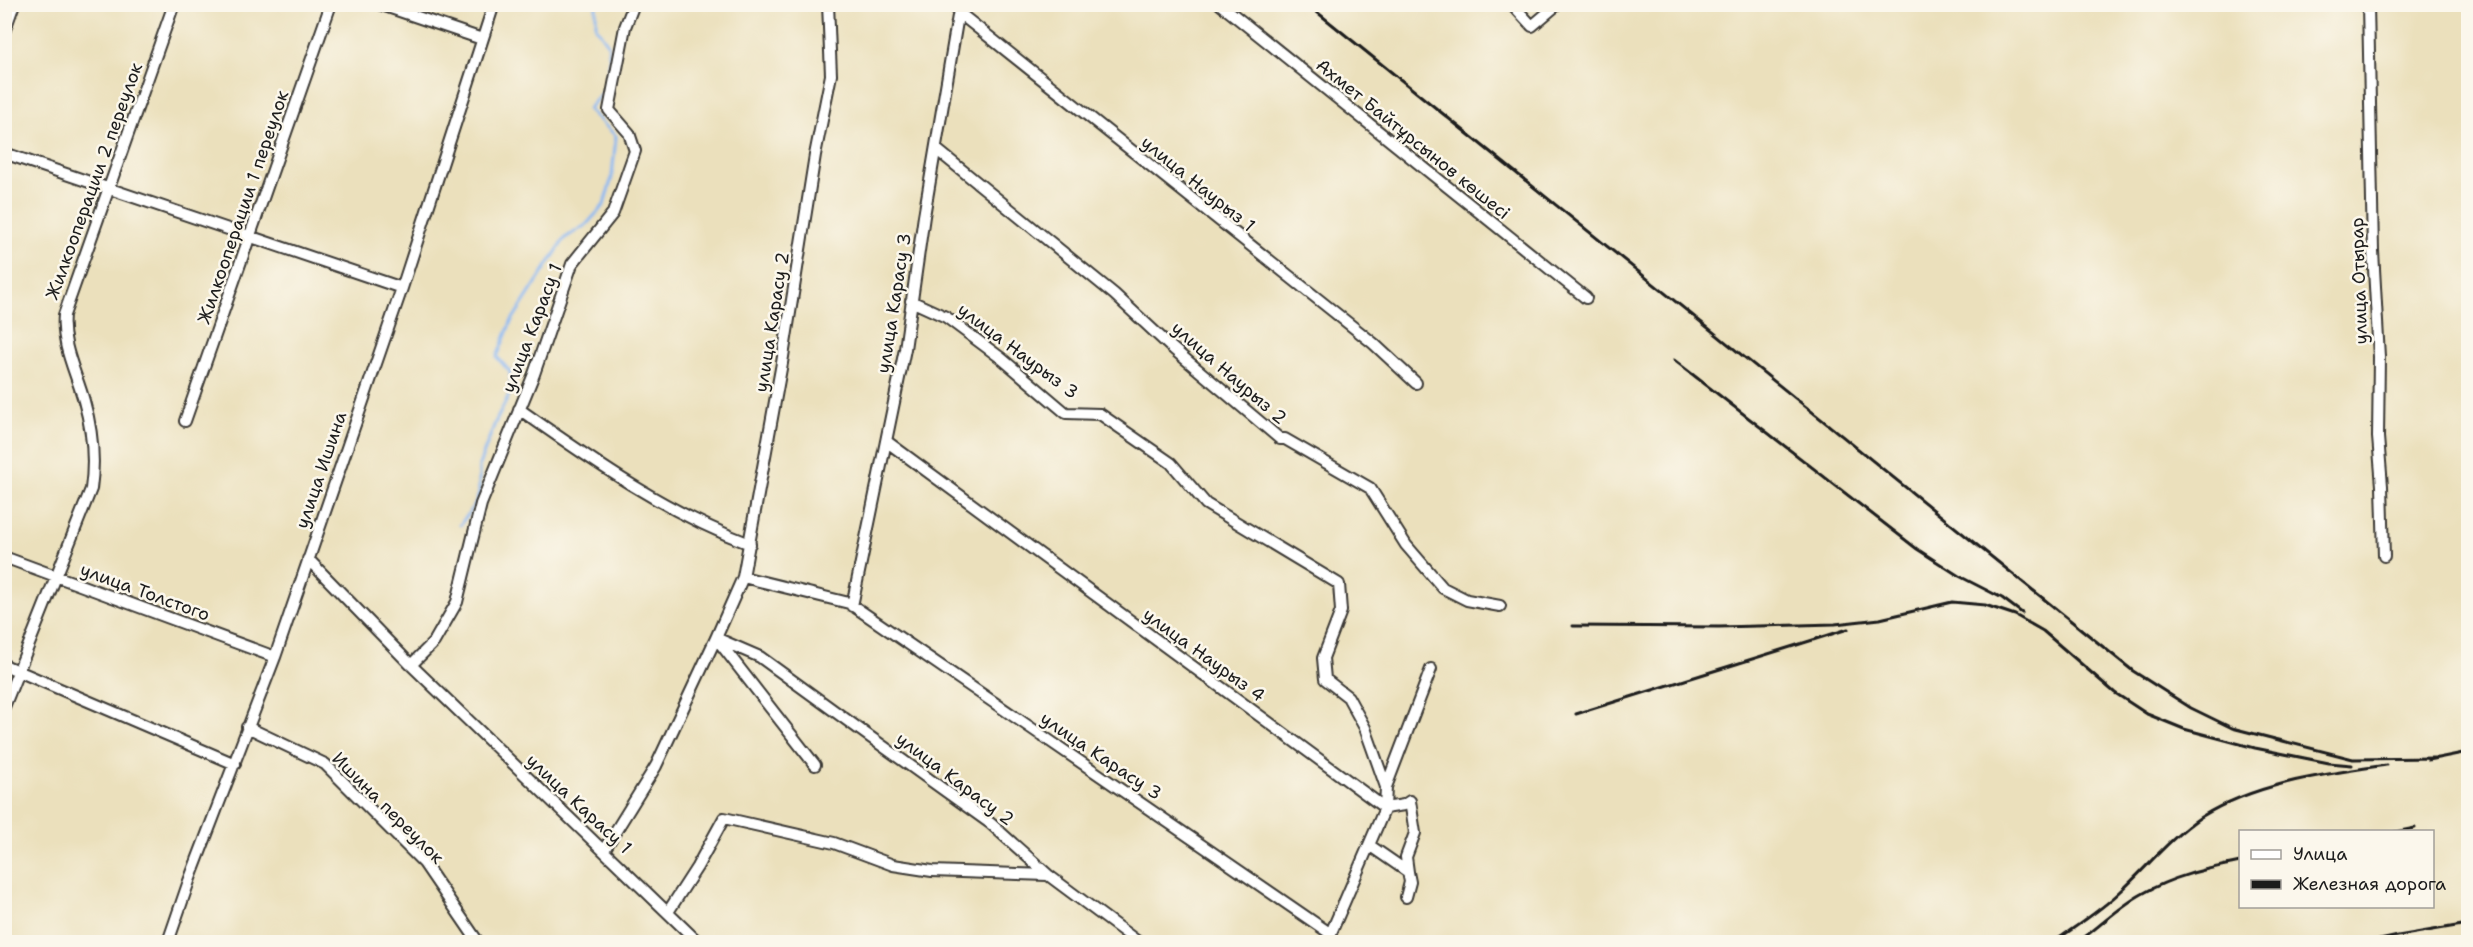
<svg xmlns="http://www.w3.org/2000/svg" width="2473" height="947" viewBox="0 0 2473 947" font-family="'Shantell Sans',sans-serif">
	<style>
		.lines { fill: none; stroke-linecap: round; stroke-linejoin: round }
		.stream { stroke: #88b7f3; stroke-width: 3 }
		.minor-casing { stroke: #3b3934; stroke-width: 14 }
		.minor { stroke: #fff; stroke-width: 10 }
		.rail { stroke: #1c1c1c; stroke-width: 3 }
		.labels { text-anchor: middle; stroke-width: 5; stroke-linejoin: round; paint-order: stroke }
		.street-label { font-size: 18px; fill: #1c1c1c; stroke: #fbf7ec }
	</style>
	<rect width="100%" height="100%" fill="#fbf7ec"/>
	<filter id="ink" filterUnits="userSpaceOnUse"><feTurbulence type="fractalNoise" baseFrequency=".0167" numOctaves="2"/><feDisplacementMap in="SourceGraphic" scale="12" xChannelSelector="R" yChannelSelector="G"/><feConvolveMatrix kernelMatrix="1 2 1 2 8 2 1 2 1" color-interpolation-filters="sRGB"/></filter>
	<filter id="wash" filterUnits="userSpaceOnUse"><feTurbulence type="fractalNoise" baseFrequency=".008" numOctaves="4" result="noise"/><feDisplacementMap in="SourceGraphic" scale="24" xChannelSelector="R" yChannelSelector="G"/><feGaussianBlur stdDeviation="1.35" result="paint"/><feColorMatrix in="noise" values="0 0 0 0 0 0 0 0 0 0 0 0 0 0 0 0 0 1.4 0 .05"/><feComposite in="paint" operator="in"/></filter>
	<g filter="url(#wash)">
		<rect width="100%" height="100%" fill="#ebe0bc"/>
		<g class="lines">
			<path class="stream" d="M 460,525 L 475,504 L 479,494 L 479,465 L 495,423 L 511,391 L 510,372 L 497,357 L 511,322 L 565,238 L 586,225 L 604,205 L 612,177 L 616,136 L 588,109 L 605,90 L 610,62 L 608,44 L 596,27 L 596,4"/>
		</g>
	</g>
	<g filter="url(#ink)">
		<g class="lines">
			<g class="minor-casing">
				<path id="minor" d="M 379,4 L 482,39
					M 1220,4 L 1586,298
					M 1512,4 L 1532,26 L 1558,4
					M 2368,4 L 2373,251 L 2379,357 L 2378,437 L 2382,486 L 2384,556
					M 958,12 L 1373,343 L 1416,383
					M 4,32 L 14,4
					M 936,149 L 1114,294 L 1171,347 L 1280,439 L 1285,439 L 1370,488 L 1406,545 L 1443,588 L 1467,600 L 1500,606
					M 4,153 L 402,288
					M 911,301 L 946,317 L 1001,358 L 1066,413 L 1100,414 L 1171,463 L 1206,504 L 1339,584 L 1341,611 L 1323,658 L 1325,679 L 1348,697 L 1365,728 L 1386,787
					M 519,409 C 593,461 665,512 750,544
					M 185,421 L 331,4
					M 886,441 L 1385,808 L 1386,787 L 1431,669
					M 4,557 L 275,657
					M 308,559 L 411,665 L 698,942
					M 743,577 L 849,603 L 1331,934
					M 852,606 L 905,349 L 924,216 L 960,4
					M 4,665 L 235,764
					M 411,665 L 434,642 L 457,602 L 481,504 L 534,374 L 572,264 L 613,213 L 635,151 L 629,133 L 609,110 L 625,27 L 634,4
					M 4,707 L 91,489 C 95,461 92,429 84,401 C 76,372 61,345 64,315 L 174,4
					M 247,727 L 325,764 L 424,863 L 478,942
					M 815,765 L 716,638 L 760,657 L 866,734 L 990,823 L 1048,875 L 1138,942
					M 1369,845 L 1408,872 L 1410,882 L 1406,897
					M 604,850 L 656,766 L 716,638 L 743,577 L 782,363 L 815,155 L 831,75 L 828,4
					M 668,912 L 697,867 L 724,818 L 834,843 L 893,865 L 932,871 L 1048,875
					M 168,942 L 189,881 L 275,657 L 402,288 L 494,4
					M 1327,942 L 1385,808 L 1404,805 L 1410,801 L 1415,833 L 1406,857 L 1408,872"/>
			</g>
			<use href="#minor" class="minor"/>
			<path class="rail" d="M 1307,4 L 2133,671 L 2191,708 L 2232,728 L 2353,759 L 2436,758
				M 1674,360 L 1917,549 L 1959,576 L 2002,598 L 2022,613
				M 1573,626 L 1719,627 L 1835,624 L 1880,619 L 1952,602 L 1985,605 L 2015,615 L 2043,631 L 2115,693 L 2147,714 L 2184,729 L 2255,748 L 2329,763 L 2352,765
				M 1576,714 L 1848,629
				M 2428,760 L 2468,752
				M 2395,832 L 2415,828
				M 2054,942 C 2076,926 2100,911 2120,892 C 2147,867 2170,838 2201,817 C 2255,783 2324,774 2386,765
				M 2078,942 C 2099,927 2120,906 2142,894 C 2173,876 2206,869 2240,862
				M 2371,942 L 2398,936 L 2468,924
				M 2464,942 L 2468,941"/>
		</g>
	</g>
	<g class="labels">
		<g class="street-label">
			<text transform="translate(1413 139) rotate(39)" y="6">Ахмет Байтұрсынов көшесі</text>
			<text transform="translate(94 181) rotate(-70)" y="6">Жилкооперации 2 переулок</text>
			<text transform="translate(1198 184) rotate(39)" y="6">улица Наурыз 1</text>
			<text transform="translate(243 207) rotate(-71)" y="6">Жилкооперации 1 переулок</text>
			<text transform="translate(2359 281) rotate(-92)" y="6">улица Отырар</text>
			<text transform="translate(894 303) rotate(-81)" y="6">улица Карасу 3</text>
			<text transform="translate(772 322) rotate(-81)" y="6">улица Карасу 2</text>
			<text transform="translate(532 328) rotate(-69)" y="6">улица Карасу 1</text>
			<text transform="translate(1018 351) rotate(37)" y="6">улица Наурыз 3</text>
			<text transform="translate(1229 373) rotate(41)" y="6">улица Наурыз 2</text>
			<text transform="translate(321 470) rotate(-71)" y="6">улица Ишина</text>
			<text transform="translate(145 592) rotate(20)" y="6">улица Толстого</text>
			<text transform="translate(1204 655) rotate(36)" y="6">улица Наурыз 4</text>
			<text transform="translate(1101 756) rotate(34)" y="6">улица Карасу 3</text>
			<text transform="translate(955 779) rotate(37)" y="6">улица Карасу 2</text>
			<text transform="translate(579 804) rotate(43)" y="6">улица Карасу 1</text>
			<text transform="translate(388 808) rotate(45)" y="6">Ишина переулок</text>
		</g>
	</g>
	<rect width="2473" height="947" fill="none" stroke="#fbf7ec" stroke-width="24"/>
	<rect x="2239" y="830" width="195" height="78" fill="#fbf7ec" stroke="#a29f99" stroke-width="1.5"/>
	<rect x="2251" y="850" width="30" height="9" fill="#ffffff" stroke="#a29f99" stroke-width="1.5"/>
	<text x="2293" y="860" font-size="18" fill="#1c1c1c">Улица</text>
	<rect x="2251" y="880" width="30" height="9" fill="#1c1c1c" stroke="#a29f99" stroke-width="1.5"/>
	<text x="2293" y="890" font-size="18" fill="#1c1c1c">Железная дорога</text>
</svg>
